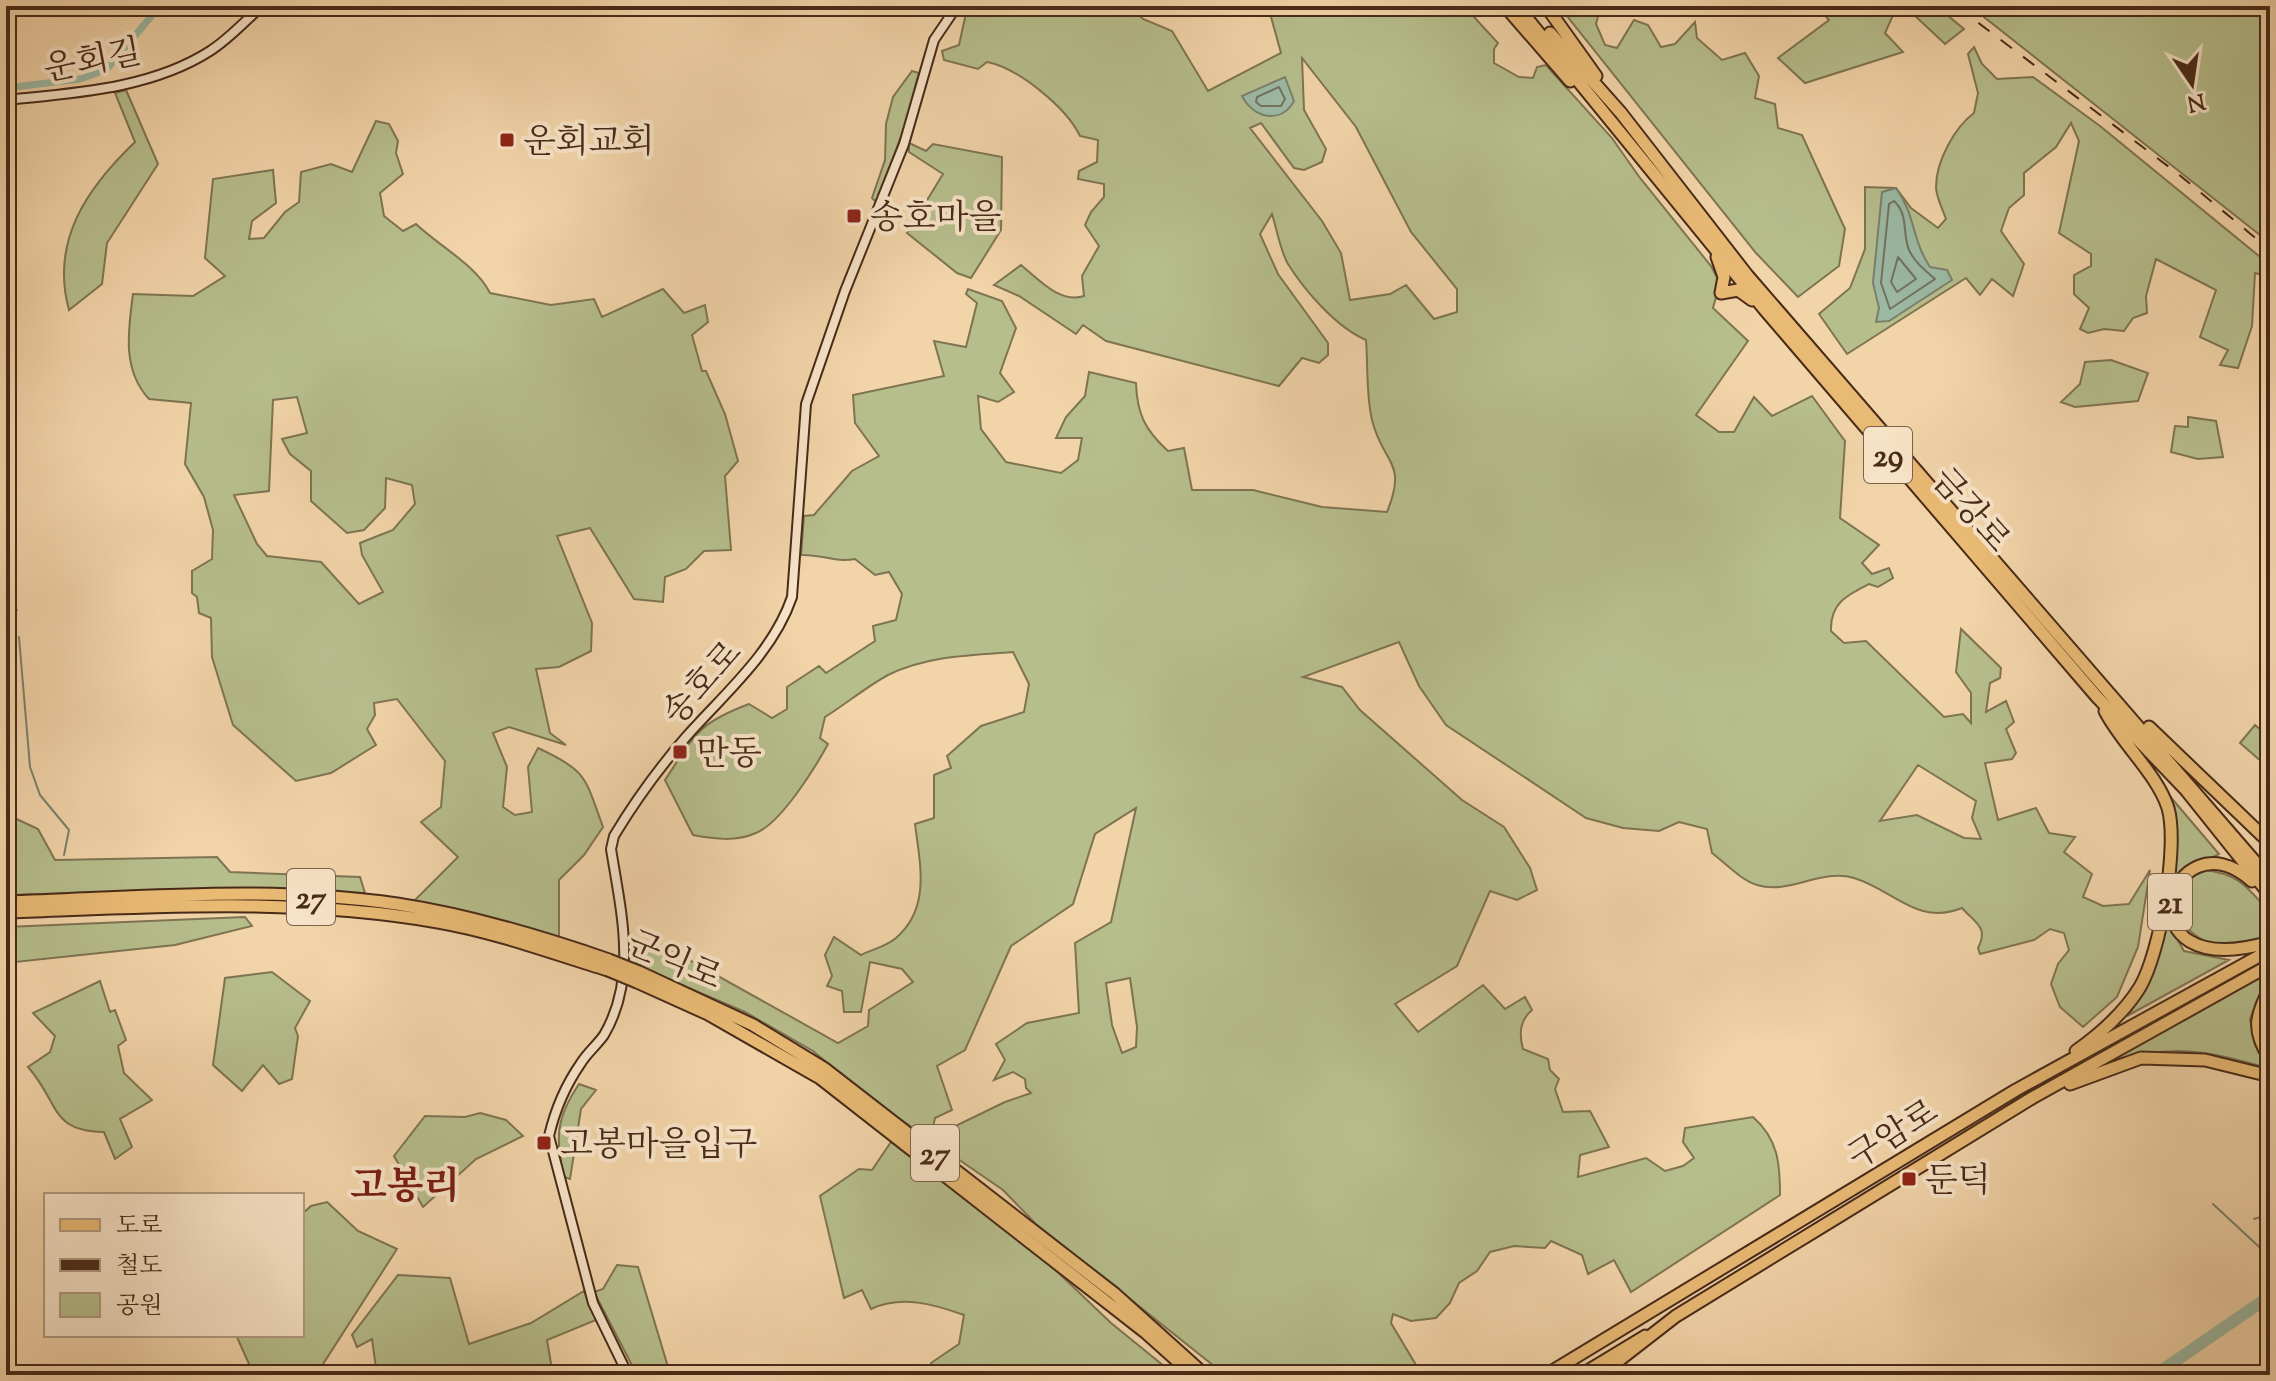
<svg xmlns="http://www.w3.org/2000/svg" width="2276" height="1381" viewBox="0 0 2276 1381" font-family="'Sorts Mill Goudy','Noto Serif KR',serif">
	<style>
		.green { fill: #b6be8c; stroke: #7f7452; stroke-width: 2; fill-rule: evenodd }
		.water { fill: #9cb9a4; stroke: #7a806c; stroke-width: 2 }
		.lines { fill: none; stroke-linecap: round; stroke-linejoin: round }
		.shore { stroke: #72725e; stroke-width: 2 }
		.stream { stroke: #7a806c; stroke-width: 2 }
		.canal { stroke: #9cb9a4; stroke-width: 7 }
		.river { stroke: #9cb9a4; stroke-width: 12 }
		.secondary-casing { stroke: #482a19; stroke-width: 12 }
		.primary-casing { stroke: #482a19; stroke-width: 13 }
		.highway-casing { stroke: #482a19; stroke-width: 15 }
		.secondary { stroke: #f7e3c7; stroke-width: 8 }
		.primary { stroke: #e9ba74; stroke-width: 9 }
		.highway { stroke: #e9ba74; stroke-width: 11 }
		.rail { stroke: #482a19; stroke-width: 2; stroke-dasharray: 14 14; stroke-linecap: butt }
		.highway-bridge-casing { stroke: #482a19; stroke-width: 15; stroke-linecap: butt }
		.highway-bridge { stroke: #e9ba74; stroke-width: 11 }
		.poi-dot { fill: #8f2418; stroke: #f7e3c7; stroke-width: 3 }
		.labels { text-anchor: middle; stroke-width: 8; stroke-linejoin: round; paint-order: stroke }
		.shield { fill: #f7e3c7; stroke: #7c624d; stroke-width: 2 }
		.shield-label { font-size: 32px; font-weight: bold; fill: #482a19 }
		.street-label { font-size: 34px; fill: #482a19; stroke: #f7e3c7 }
		.poi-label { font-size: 34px; fill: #482a19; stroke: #f7e3c7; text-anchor: start }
		.quarter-label { font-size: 38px; font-weight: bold; fill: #7a1f14; stroke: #f7e3c7 }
	</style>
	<rect width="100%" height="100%" fill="#f2d4a9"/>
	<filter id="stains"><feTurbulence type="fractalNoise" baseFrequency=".0025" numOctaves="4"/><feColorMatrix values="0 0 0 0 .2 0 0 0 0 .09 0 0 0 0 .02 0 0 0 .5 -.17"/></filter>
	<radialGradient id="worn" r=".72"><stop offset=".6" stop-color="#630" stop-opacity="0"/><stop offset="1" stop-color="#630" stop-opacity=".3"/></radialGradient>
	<path class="green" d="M 972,6 L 1128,6 L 1143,19 L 1172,31 L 1208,91 L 1281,53 L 1268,6 L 1395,6 L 1453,14 L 1472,6 L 1484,6 L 1474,17 L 1498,43 L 1494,49 L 1494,63 L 1519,77 L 1533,78 L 1537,67 L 1546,65 L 1612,138 L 1640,178 L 1711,266 L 1720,283 L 1713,308 L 1748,341 L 1696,415 L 1719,432 L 1734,432 L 1754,397 L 1772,416 L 1812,396 L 1845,441 L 1840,518 L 1879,545 L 1862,563 L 1872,574 L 1889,568 L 1893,578 L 1878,587 L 1869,584 C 1847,595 1830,603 1831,631 L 1844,643 L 1866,641 L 1944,717 L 1963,714 L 1971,723 L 1971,693 L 1956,672 L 1961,629 L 2001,668 L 2000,678 L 1990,683 L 1986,712 L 2006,701 L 2014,722 L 2006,729 L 2016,753 L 2012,759 L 1985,763 L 1998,820 L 2036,808 L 2049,833 L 2075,837 L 2064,852 L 2092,874 L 2083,897 L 2103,906 L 2129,904 L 2150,870 L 2138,947 L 2117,997 L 2083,1027 L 2060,1007 L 2051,984 L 2058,964 L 2069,950 L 2064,933 L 2050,929 L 2034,940 L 1980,954 L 1978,948 C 1989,927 1975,923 1962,908 C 1917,926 1894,890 1854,878 C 1821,868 1790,895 1757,885 C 1742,881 1724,862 1712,853 L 1707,829 L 1679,822 L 1659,831 L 1623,828 L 1586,818 L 1446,725 L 1419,686 L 1399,642 L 1303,677 L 1342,687 L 1360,710 L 1462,800 L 1504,827 L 1530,868 L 1537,890 L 1517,900 L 1490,891 L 1457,966 L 1395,1004 L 1418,1032 L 1483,985 L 1505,1009 L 1525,997 L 1532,1010 C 1520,1020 1519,1035 1523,1049 L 1548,1059 L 1550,1070 L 1559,1079 L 1555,1089 L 1563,1112 L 1590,1111 L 1609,1147 L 1580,1155 L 1578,1177 L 1646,1158 L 1665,1171 L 1683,1166 L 1694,1158 L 1683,1142 L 1685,1128 L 1753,1117 C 1778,1139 1780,1163 1780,1195 L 1631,1292 L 1614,1260 L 1588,1274 L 1582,1255 L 1551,1241 L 1545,1248 L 1514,1246 L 1490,1252 L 1477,1271 L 1459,1283 L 1450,1303 L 1436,1318 L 1411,1321 L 1393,1314 L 1391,1323 L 1422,1375 L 1224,1374 L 1036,1224 L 1003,1190 L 878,1104 L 813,1051 L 745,1012 L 635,965 L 648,943 L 682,956 L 838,1043 L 868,1026 L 869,1010 L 913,982 L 902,969 L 870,962 L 861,1012 L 844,1012 L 842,991 L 827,986 L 832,976 L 825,955 L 834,937 L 861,955 C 871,950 887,946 896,938 C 931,908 920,864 915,824 L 934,818 L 934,775 L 951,768 L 947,756 L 981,726 L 1024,712 L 1029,684 L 1013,652 C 971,655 926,656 888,675 C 866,687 846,704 825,717 L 820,738 L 828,744 C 815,768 781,823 756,833 C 736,842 714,839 693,835 L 665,780 C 695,735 696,724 749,704 L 772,718 L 787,709 L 787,687 L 819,666 L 826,673 L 875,641 L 873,626 L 896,620 L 902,594 L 889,572 L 875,575 L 855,559 C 836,563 821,554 801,555 L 804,516 L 814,515 L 852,471 L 879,456 L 855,423 L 853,395 L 944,376 L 934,341 L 966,347 L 977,303 L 966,294 L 968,289 L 1002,301 L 1016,328 L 1000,373 L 1014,392 L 998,402 L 978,396 L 981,429 L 1006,462 L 1061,473 L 1078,460 L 1082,438 L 1056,438 L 1066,417 L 1085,396 L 1089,372 L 1136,383 C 1137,414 1145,430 1168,451 L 1184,448 L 1192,490 L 1253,490 L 1322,507 L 1387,512 C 1408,460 1383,465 1372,420 C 1366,395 1368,365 1366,340 C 1336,327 1305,291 1288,264 C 1280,250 1277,230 1272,214 L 1260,234 L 1278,274 L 1328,343 L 1328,355 L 1319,363 L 1302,358 L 1279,386 L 1106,341 L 1083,325 L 1076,334 L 1019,296 L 994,285 L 1021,265 C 1038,279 1060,304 1084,296 L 1082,276 L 1099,246 L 1085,225 L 1091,212 L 1104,197 L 1104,184 L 1078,179 L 1079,171 L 1097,162 L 1098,140 L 1080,136 C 1066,107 1018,68 987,62 L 978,69 L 944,60 L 942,51 L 959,45 L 966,13 ZM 1302,58 L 1356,127 L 1411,232 L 1457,289 L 1457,312 L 1434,319 L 1406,285 L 1390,294 L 1350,300 L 1341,253 L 1322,221 L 1250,128 L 1261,123 L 1294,168 L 1304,170 L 1322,162 L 1326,149 L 1304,110 ZM 1918,765 L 1976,801 L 1972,818 L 1981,839 L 1964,838 L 1917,815 L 1880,821 ZM 1136,808 L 1111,922 L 1075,943 L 1079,1013 L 1027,1023 L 996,1044 L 1005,1060 L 994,1080 L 1013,1072 L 1025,1079 L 1026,1088 L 1031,1093 L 1005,1102 L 935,1136 L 932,1131 L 935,1118 L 952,1110 L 937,1066 L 965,1050 L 1011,946 L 1073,904 L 1095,834 ZM 1130,978 L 1137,1027 L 1136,1047 L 1122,1053 L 1112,1025 L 1106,983 Z
		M 1559,6 L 1580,6 L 1587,14 L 1601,6 L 1596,24 L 1605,45 L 1617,48 L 1634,20 L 1648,25 L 1661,47 L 1675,44 L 1695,22 L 1697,38 L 1722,60 L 1745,53 L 1759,76 L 1755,98 L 1775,104 L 1778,128 L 1802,135 L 1845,229 L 1839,266 L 1798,297 L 1756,253 Z
		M 1817,6 L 1936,6 L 1964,29 L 1945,44 L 1913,14 L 1894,13 L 1885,33 L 1903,52 L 1805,83 L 1778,58 L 1829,20 Z
		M 1970,6 L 2270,6 L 2270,243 Z
		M 1974,47 L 1982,64 L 1997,79 L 2033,77 L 2100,126 L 2270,265 L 2270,277 L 2255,273 L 2252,326 L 2238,368 L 2220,365 L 2228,350 L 2200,337 L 2216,290 L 2156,259 L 2146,296 L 2147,313 L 2133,318 L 2124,331 L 2104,329 L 2088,333 L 2080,329 L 2089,308 L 2074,294 L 2074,275 L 2091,266 L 2091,254 L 2059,233 L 2079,141 L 2071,123 L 2056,147 L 2024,173 L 2024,195 L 2009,208 L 2001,231 L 2024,264 L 2013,296 L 1992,279 L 1980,295 L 1966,278 L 1847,354 L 1819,314 L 1850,288 L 1865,249 L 1865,187 L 1896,188 L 1911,208 L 1938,228 L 1946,219 C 1943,210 1936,197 1936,187 C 1936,161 1955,127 1974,113 L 1978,93 L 1968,54 Z
		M 912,71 L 919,73 L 904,129 L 876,202 L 872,198 L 885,160 L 886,124 L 893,97 Z
		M 126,90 L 158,164 L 107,243 L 102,284 L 69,310 C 50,241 87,188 135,142 L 115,93 Z
		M 376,121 L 389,124 L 398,141 L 396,153 L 403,174 L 380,193 L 384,216 L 403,231 L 416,224 C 439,246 476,265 490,293 L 551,305 L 594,299 L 602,317 L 663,289 L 684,313 L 705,305 L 708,322 L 692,335 L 702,371 L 706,371 L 725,414 L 738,461 L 725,476 L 731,550 L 704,551 L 686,569 L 665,577 L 663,602 L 634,599 L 590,528 L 557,536 L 592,623 L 591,651 L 559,667 L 536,669 L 550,733 L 566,745 L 509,727 L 493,733 L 507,767 L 503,807 L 515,815 L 532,812 L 528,767 L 538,748 C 588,771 585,778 603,827 L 584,855 L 559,880 L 559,941 L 414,901 L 458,857 L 421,822 L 441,807 L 445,761 L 397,699 L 374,703 L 375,715 L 367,729 L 376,745 L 331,773 L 296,781 L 233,725 L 212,657 L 211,618 L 199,613 L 197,597 L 192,593 L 192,571 L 212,559 L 213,530 L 204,497 L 185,464 L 191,403 L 149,399 C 122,370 128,331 133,294 L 193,296 L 225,276 L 205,258 L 213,179 L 273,170 L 276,203 L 252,221 L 249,239 L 264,238 L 285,212 L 299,202 L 301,172 L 331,164 L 352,172 ZM 297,397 L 307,433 L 282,439 L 290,454 L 311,471 L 311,501 L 347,533 L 364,530 L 385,508 L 386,478 L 412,485 L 415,504 L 393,530 L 360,543 L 362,555 L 383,592 L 359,604 L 321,562 L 267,556 L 257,544 L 234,495 L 269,491 L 273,400 Z
		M 909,143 L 926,151 L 933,144 L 1002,157 L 1001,230 L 971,278 L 957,273 L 907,233 L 943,174 L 909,152 Z
		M 2111,360 L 2148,373 L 2138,401 L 2075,407 L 2061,402 L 2080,384 L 2085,362 Z
		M 2188,417 L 2216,421 L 2223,457 L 2198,459 L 2171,452 L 2175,426 L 2188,427 Z
		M 2255,725 L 2270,738 L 2270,769 L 2240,743 Z
		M 2168,794 L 2219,854 L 2179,875 L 2171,885 L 2174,816 Z
		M 6,814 L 38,829 L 55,860 L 217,857 L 230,872 L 360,877 L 365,893 L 251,888 L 6,895 Z
		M 2202,870 C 2239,873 2247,887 2270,913 L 2270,935 C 2228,956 2200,949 2174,912 L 2183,882 Z
		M 245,917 L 252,926 L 175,945 L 6,963 L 6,927 Z
		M 2165,917 L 2184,951 L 2229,960 L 2129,1015 L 2152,971 Z
		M 2270,970 L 2250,1019 L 2255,1045 L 2268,1068 C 2204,1050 2175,1044 2109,1061 Z
		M 272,972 L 310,1001 L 295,1028 L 298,1036 L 292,1079 L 279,1084 L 263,1065 L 242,1091 L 213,1065 L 225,978 Z
		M 100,981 L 110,1012 L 115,1010 L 126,1040 L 118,1046 L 124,1073 L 152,1100 L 120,1119 L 132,1147 L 115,1159 L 104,1132 C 49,1131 60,1103 28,1067 L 50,1052 L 55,1036 L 33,1013 Z
		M 579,1084 L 596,1090 L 581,1109 L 570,1179 L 564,1177 C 555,1138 556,1118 579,1084 Z
		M 480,1113 L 506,1120 L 523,1136 L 476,1159 L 423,1207 L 394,1156 L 425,1116 L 465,1117 Z
		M 891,1142 L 1045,1260 L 1111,1323 L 1175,1375 L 929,1375 L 931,1363 L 959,1344 L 964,1315 C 933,1304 902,1295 871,1309 L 862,1290 L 844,1298 L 820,1196 L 859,1169 L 872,1170 Z
		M 327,1202 L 358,1231 L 397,1249 L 316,1375 L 254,1375 L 236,1335 L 302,1335 L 302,1214 L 311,1206 Z
		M 617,1265 L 638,1267 L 668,1367 L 664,1375 L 637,1375 L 594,1292 L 603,1289 Z
		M 398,1275 L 450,1278 L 469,1344 L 531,1323 L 584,1291 L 596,1320 L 547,1340 L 553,1375 L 377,1375 L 372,1339 L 357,1347 L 352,1335 Z"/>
	<path class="water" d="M 1285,77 L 1294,101 C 1281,125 1253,118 1242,96 Z
		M 1896,188 C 1916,216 1911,238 1930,267 L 1947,270 L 1952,280 L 1889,321 L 1876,322 L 1879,308 L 1873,283 L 1882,192 Z"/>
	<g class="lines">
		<path class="shore" d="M 1279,87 L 1285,99 L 1281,106 L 1261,106 L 1256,102 L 1257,97 Z
			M 1894,201 C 1909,215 1902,233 1909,250 C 1915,263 1926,271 1935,279 L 1890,309 L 1881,283 L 1889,204 Z
			M 1898,257 L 1916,279 L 1897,292 L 1891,282 Z"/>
		<path class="stream" d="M 6,610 L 17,610
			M 19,637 L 30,767 L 40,795 L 69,830 L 64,855
			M 2213,1204 L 2270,1257
			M 2254,1219 L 2270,1214"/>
		<path class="canal" d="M 6,88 L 80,79 L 106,70 L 160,6"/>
		<path class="river" d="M 2155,1375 L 2270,1296"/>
		<g class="secondary-casing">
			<path id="secondary" d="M 6,100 C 74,93 151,89 210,51 C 229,39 245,21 262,6
				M 628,1375 L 593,1303 L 549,1136 C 555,1110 565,1086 581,1063 C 587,1053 597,1045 604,1035 C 638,977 621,912 611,849 L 614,836 C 635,801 659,768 686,737 C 724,694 773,653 792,597 L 806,404 L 845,291 L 904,144 L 934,40 L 957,6"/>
		</g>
		<g class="primary-casing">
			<path id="primary" d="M 1579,1375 L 1645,1335"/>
		</g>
		<g class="highway-casing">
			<path id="highway" d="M 1505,6 L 1570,81
				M 1517,6 L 1765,310 L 2097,697 L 2186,790 L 2270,895
				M 1546,6 L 1596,76
				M 1550,33 L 1621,113 L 1747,275 L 2270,879
				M 1717,257 L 1724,277 L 1721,293
				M 1721,293 L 1738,290 L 1752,300
				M 2149,727 L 2270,843
				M 2252,881 C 2170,809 2114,987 2270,942
				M 6,902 C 135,898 268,885 397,904 C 469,915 540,936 609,960
				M 6,912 C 150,907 295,897 438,922 C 496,932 552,953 608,970
				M 639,972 L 753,1025 L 825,1069 L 1115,1294 L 1205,1375
				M 637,982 L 708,1014 L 820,1078 L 1145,1332 L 1193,1375
				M 2270,988 C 2255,1016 2252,1031 2270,1059
				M 2076,1051 C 2100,1034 2124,1013 2140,987 C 2160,953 2179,846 2168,808 C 2157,774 2122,744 2105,711
				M 2070,1084 L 2141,1058 L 2205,1060 L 2270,1076
				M 1546,1375 L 2016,1090 L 2270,950
				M 1600,1375 L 1676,1316 L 1823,1226 L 2032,1098 L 2270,965"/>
		</g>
		<use href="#secondary" class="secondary"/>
		<use href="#primary" class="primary"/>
		<use href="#highway" class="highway"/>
		<path class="rail" d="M 1956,6 L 2177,173 L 2270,250"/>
		<g class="highway-bridge-casing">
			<path id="highway-bridge" d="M 609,960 L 639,972
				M 608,970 L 637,982"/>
		</g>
		<use href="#highway-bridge" class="highway-bridge"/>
	</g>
	<g class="poi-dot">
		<rect x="499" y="132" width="16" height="16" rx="4"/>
		<rect x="846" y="208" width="16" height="16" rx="4"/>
		<rect x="672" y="744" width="16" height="16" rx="4"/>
		<rect x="536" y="1135" width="16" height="16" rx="4"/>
		<rect x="1901" y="1171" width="16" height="16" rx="4"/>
	</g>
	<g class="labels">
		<g class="shield">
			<rect x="1864" y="427" width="48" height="56" rx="6"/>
			<rect x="287" y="869" width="48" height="56" rx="6"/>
			<rect x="2148" y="874" width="44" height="56" rx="6"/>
			<rect x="911" y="1125" width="48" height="56" rx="6"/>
		</g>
		<g class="shield-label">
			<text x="1888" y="466">29</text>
			<text x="311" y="908">27</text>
			<text x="2170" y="913">21</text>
			<text x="935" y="1164">27</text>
		</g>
		<g class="street-label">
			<text transform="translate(92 59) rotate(-11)" y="12">운회길</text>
			<text transform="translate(1972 509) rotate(49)" y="12">금강로</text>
			<text transform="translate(701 682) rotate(-48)" y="12">송호로</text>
			<text transform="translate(675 959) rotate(23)" y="12">군익로</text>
			<text transform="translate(1892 1133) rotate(-32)" y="12">구암로</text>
		</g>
		<g class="poi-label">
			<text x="523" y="152">운회교회</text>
			<text x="870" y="228">송호마을</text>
			<text x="696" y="764">만동</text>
			<text x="560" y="1155">고봉마을입구</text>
			<text x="1925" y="1191">둔덕</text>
		</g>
		<g class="quarter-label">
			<text x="405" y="1198">고봉리</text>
		</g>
	</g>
	<rect width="2276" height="1381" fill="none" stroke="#f2d4a9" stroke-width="32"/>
	<rect x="8" y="8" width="2260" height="1365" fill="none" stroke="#482a19" stroke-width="4"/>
	<rect x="16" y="16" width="2244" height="1349" fill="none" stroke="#482a19" stroke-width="2"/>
	<rect x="44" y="1193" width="260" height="144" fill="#f7e3c7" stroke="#b19981" stroke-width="2"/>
	<rect x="60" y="1219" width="40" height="12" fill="#e9ba74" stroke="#b19981" stroke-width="2"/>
	<text x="116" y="1233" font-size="24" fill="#482a19">도로</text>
	<rect x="60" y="1259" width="40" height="12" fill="#482a19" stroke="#b19981" stroke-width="2"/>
	<text x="116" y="1273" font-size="24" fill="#482a19">철도</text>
	<rect x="60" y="1293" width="40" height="24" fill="#b6be8c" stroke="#b19981" stroke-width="2"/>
	<text x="116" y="1313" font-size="24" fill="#482a19">공원</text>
	<g transform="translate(2192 84) rotate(167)" stroke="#f7e3c7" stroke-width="6" paint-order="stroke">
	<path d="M0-6L14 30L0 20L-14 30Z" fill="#482a19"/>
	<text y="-12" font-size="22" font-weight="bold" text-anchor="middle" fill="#482a19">N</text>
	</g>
	<rect width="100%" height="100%" filter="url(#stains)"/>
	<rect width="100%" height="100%" fill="url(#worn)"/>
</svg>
